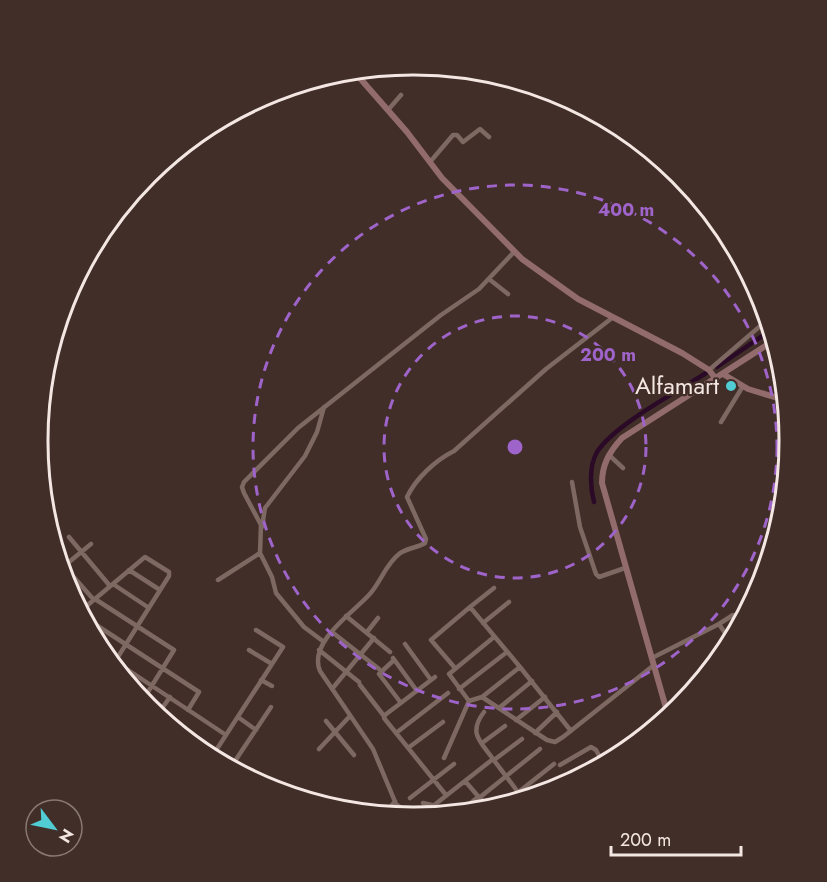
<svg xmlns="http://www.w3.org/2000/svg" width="827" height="882" viewBox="0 0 827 882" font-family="Jost,sans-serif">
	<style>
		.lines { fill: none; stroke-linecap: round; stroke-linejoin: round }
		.canal { stroke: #2a0a27; stroke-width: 4.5 }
		.street { stroke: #7e6862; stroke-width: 4.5 }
		.secondary { stroke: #926b6c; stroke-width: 6 }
		.ring { fill: none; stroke: #9f64ca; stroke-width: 3; stroke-dasharray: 10 8 }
		.poi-dot { fill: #51ccd5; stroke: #412e28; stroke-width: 2 }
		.labels { text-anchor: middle; stroke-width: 4.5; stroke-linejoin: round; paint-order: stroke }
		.poi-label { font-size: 24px; fill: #f4e7e3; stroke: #412e28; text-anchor: end }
		.rim { fill: none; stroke: #f4e7e3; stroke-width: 3 }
		.centre { fill: #9f64ca; stroke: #412e28; stroke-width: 3 }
		.ring-label { font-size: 18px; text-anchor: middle; font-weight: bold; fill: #9f64ca; stroke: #412e28; stroke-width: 4.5; stroke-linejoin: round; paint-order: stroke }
	</style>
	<rect width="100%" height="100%" fill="#412e28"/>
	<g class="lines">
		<path class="canal" d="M 717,367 L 768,332
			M 594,502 C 590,487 589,466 597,452 C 614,425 677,392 706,373"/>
		<path class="street" d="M 388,110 L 401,95
			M 430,162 L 453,135 L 457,135 L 463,142 L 480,129 L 489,137
			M 489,279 L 508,294
			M 709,370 L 766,321
			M 721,422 L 743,386
			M 609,455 L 623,468
			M 572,482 L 580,527 L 596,574 L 599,577 L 625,568
			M 262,527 L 265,508 L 305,456 L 317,432 L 324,407
			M 69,537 L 110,586
			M 64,566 L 94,600
			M 63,567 L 91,544
			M 129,570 L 160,590
			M 218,580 L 260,553
			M 113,584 L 149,608
			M 494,588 L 470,607 L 520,667
			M 95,599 L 174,650 L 143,700
			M 83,609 L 145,557 L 169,572 L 169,576 L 116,660
			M 346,616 L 390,652
			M 90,621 L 199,692 L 188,710
			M 483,623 L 509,602
			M 719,624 L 727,636
			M 332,632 L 379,669
			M 367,632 L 378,618
			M 324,642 L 304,627 L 276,593 L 272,577 L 260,553 L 261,525 L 244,493 L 242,487 L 244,482 L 298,428 L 441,315 L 479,289 L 514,252
			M 405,644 L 431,680
			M 249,650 L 272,664
			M 319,650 L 359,682
			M 393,658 L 417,691
			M 652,658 L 719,624 L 733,615 L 739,618
			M 394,660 L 379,674 L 401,703
			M 119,664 L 226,735
			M 455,668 L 431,640 L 470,607
			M 435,677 L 385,715 L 384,718 L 446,795
			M 261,680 L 272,686
			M 360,685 L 384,716
			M 332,689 L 374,638
			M 459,689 L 507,652
			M 482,697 L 547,740 L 555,742 L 563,737 L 654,665
			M 469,701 L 449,674 L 494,637
			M 499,708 L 532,681
			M 484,712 C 468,733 480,741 493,759
			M 158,714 L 170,697
			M 238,717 L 256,730
			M 516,720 L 545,697
			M 326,721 L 354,755
			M 396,733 L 448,693
			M 535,733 L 557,712
			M 482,743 L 505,726
			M 408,748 L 443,722
			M 319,749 L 350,716
			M 215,752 L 283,647 L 256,630
			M 444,758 L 469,701 L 482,697 L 520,667 L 571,731
			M 494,760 L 522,739
			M 233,764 L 271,707
			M 560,765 L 591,747 L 596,750 L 601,759
			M 465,781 L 484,803
			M 410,798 L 454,764
			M 479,798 L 540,749
			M 511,798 L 554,764
			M 423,803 L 436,806 L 439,812
			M 433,806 L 493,759 L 521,796
			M 466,807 L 478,797
			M 387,812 L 395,801
			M 413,817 L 396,804 L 373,749 L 320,671 C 308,643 351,614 368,596 C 380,584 385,565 399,554 C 406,548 417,548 425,543 L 426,539 L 407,497 C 416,478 436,460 454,451 L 546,369 L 612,318"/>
		<path class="secondary" d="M 358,76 L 407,132 L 442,178 L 522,259 L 578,299 L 682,353 L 709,370 L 716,379
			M 723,374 L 748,389 L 781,399
			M 668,715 L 602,483 C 602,465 609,452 622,438 L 770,343"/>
	</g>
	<g class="ring">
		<circle cx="515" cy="447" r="131"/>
		<circle cx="515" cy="447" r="262"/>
	</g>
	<circle class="poi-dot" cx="731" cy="386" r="6"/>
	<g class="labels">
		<g class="poi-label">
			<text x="719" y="394">Alfamart</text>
		</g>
	</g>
	<path d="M0 0H827V882H0ZM413 75H414A365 365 0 0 1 779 440V442A365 365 0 0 1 414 807H413A365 365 0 0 1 48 442V440A365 365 0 0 1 413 75Z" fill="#412e28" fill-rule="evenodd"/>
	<path class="rim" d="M413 75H414A365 365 0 0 1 779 440V442A365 365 0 0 1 414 807H413A365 365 0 0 1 48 442V440A365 365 0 0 1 413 75Z"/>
	<circle cx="515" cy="447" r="9" class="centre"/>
	<g class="ring-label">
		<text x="626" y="216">400 m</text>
		<text x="608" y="361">200 m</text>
	</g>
	<g transform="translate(54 828) rotate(122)"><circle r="28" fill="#412e28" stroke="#897873" stroke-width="1.5"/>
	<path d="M0-4.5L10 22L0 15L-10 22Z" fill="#51ccd5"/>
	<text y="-9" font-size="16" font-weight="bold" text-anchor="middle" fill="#f4e7e3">N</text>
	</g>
	<path d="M611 846v9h130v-9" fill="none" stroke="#f4e7e3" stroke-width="3"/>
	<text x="620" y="846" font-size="18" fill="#f4e7e3" stroke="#412e28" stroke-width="4.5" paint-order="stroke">200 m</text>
</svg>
